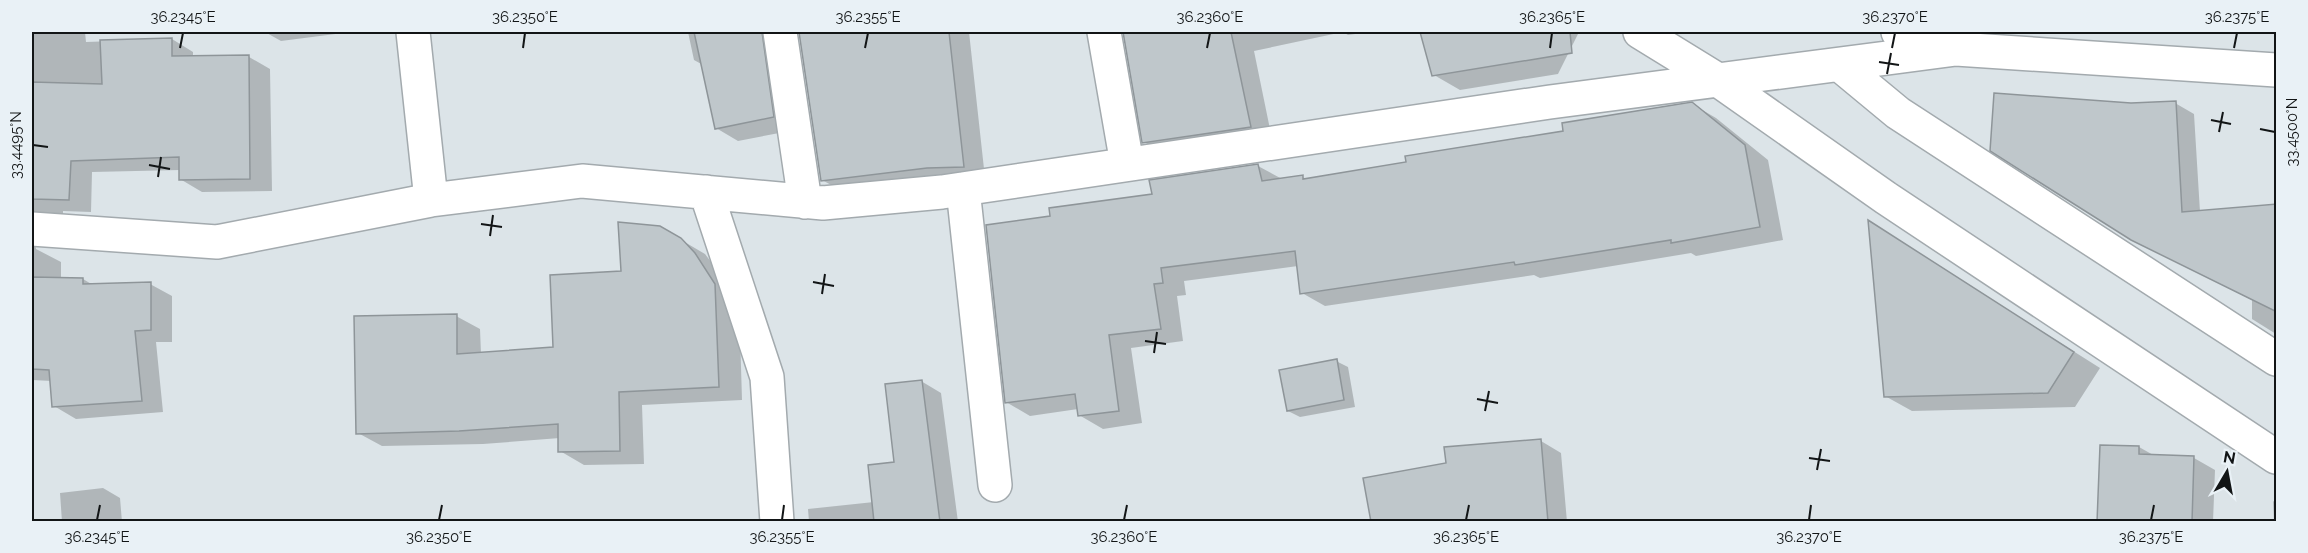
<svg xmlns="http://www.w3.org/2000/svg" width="2308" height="553" viewBox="0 0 2308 553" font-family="Raleway,sans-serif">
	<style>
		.shadow { fill: #0003 }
		.building { fill: #bfc7cb; stroke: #8e9599; stroke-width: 1.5 }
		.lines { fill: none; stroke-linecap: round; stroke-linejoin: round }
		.street-casing { stroke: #a3aaae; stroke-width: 36 }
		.street { stroke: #fff; stroke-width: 33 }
		.ticks { fill: none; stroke: #121516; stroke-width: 2 }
		.neatline { fill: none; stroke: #121516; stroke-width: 2 }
		.ticks-label { font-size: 15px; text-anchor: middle; fill: #121516 }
	</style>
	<rect width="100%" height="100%" fill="#dce4e8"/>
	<path class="shadow" d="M 32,32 L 85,32 L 86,42 L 172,39 L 193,52 L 193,57 L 249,57 L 270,69 L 272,191 L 202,192 L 180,179 L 180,170 L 92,172 L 91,212 L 63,211 L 63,223 L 35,241 L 36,249 L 61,262 L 61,279 L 83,279 L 93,285 L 150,284 L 172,296 L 172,342 L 156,342 L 163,412 L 76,419 L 54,406 L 52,381 L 32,380 Z
		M 265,32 L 351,32 L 281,41 Z
		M 688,32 L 789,32 L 795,130 L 738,141 L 716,128 L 703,65 L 694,60 Z
		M 800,32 L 969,32 L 985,178 L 844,192 L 822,180 Z
		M 1124,32 L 1370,32 L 1348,35 L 1343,32 L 1254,51 L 1272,139 L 1166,155 L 1144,142 Z
		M 1422,32 L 1579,32 L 1558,74 L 1460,90 L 1434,75 Z
		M 2175,103 L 2194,114 L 2200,212 L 2276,206 L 2276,334 L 2252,319 L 2252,300 L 2152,250 L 2131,105 Z
		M 1692,104 L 1716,118 L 1768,160 L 1783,240 L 1696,256 L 1691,253 L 1540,278 L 1534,275 L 1325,306 L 1302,293 L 1298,266 L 1184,281 L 1186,295 L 1177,296 L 1183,341 L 1131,348 L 1142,423 L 1103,429 L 1079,415 L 1078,409 L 1030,416 L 1006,402 L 1052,218 L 1154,195 L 1258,166 L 1282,179 L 1302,177 L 1309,180 L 1565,132 Z
		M 659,227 L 705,254 L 739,299 L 742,400 L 642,405 L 644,464 L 584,465 L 560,451 L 560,438 L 483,444 L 382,446 L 358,433 L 456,316 L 480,329 L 481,354 L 555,348 Z
		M 1895,238 L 2100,368 L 2075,407 L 1912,411 L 1885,396 Z
		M 1336,361 L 1348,367 L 1355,407 L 1300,417 L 1288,411 Z
		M 921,381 L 941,393 L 958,522 L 809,522 L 808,509 L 874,502 L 895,464 Z
		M 1541,441 L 1561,453 L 1567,522 L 1372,522 L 1447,464 Z
		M 2139,447 L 2155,456 L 2194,458 L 2215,470 L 2213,522 L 2099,522 Z
		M 103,488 L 120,498 L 122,522 L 62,522 L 60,493 Z
		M 2273,501 L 2276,503 L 2276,522 L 2274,522 Z"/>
	<path class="building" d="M 694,32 L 762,32 L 774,117 L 715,129 Z
		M 799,32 L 949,32 L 964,167 L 927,168 L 821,181 Z
		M 1123,32 L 1231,32 L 1251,127 L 1142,143 Z
		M 1420,32 L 1570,32 L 1572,53 L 1432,76 Z
		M 172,38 L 172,56 L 249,55 L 250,179 L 179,180 L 179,157 L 71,161 L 69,200 L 32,199 L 32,82 L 102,84 L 100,40 Z
		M 1994,93 L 2131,103 L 2176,101 L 2182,212 L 2277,204 L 2277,312 L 2131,240 L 1990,151 Z
		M 1692,102 L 1745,145 L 1760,227 L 1671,243 L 1671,240 L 1515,265 L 1514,262 L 1300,294 L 1295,251 L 1161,268 L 1163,283 L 1154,284 L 1161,329 L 1109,335 L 1119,411 L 1078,416 L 1075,394 L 1005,403 L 986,225 L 1050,216 L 1049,208 L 1152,194 L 1149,180 L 1258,164 L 1262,181 L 1303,175 L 1303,179 L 1406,162 L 1405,156 L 1563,131 L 1562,123 Z
		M 1868,220 L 2074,352 L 2048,393 L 1884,397 Z
		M 618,222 L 660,226 L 681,238 L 695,253 L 715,284 L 719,387 L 619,392 L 620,451 L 558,452 L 558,424 L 459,431 L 356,434 L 354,316 L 457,314 L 457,354 L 553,347 L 550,275 L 621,271 Z
		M 32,277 L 83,278 L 83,284 L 151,282 L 151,330 L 135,331 L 142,401 L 52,407 L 49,370 L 32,369 Z
		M 1337,359 L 1344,400 L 1287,411 L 1279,370 Z
		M 922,380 L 940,522 L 874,522 L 868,465 L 894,462 L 885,384 Z
		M 1541,439 L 1548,522 L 1371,522 L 1363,478 L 1446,463 L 1444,447 Z
		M 2100,445 L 2139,446 L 2139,454 L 2194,456 L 2192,522 L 2097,522 Z"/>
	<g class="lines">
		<g class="street-casing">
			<path id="street" d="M 413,32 L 431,200
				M 780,32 L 805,202
				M 1104,32 L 1127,164
				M 1640,32 L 1718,80 L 1886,198 L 2276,457
				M 1898,32 L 1956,49 L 2276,70
				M 1840,65 L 1898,113 L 2276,359
				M 963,189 L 995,485
				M 706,192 L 767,377 L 777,522
				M 32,229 L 217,242 L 431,200 L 582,181 L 823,203 L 942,192 L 1550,102 L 1956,49"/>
		</g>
		<use href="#street" class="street"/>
	</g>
	<path class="ticks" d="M 180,48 L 183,33M 523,48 L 525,33M 865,48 L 868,33M 1207,48 L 1210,33M 1550,48 L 1552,33M 1892,48 L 1895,33M 2234,48 L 2237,33M 1879,62 L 1899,65M 1887,74 L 1891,53M 2211,120 L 2231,124M 2260,129 L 2275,132M 2219,132 L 2223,112M 33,145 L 48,147M 149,165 L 170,169M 158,177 L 161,157M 481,224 L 502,227M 490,236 L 493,215M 813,282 L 834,286M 822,294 L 825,274M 1145,341 L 1166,344M 1154,353 L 1157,332M 1477,399 L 1498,403M 1485,411 L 1489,391M 1809,458 L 1830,461M 1817,470 L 1821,449M 97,520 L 100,505M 439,520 L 442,505M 782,520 L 784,505M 1124,520 L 1127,505M 1466,520 L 1469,505M 1809,520 L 1811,505M 2151,520 L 2154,505"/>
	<rect width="2308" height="553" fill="none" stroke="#e9f1f6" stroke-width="66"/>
	<g transform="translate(2227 472) rotate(10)" stroke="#e9f1f6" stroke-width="4.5" paint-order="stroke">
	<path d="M0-4.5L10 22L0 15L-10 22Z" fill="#121516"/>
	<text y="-9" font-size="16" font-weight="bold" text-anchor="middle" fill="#121516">N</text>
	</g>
	<rect x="33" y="33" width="2242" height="487" class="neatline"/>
	<g class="ticks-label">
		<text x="183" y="22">36.2345°E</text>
		<text x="525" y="22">36.2350°E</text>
		<text x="868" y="22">36.2355°E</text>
		<text x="1210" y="22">36.2360°E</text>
		<text x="1552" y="22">36.2365°E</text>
		<text x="1895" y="22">36.2370°E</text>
		<text x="2237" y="22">36.2375°E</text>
		<text transform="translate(2292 132) rotate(-90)" y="5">33.4500°N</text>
		<text transform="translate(16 145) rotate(-90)" y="5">33.4495°N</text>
		<text x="97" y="542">36.2345°E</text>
		<text x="439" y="542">36.2350°E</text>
		<text x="782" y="542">36.2355°E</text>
		<text x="1124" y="542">36.2360°E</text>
		<text x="1466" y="542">36.2365°E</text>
		<text x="1809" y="542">36.2370°E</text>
		<text x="2151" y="542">36.2375°E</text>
	</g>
</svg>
